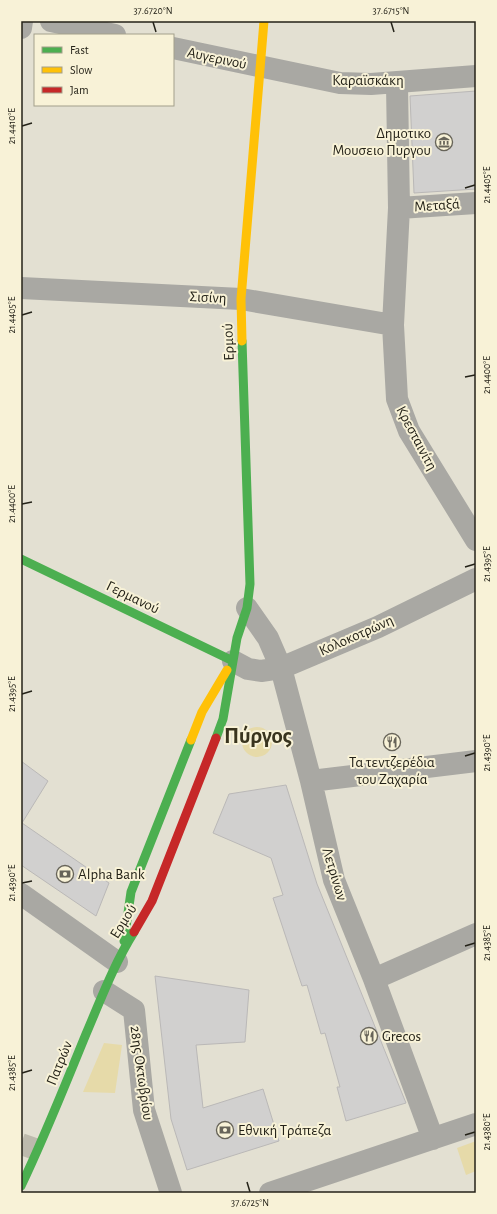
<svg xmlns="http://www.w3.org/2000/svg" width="497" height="1214" viewBox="0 0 497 1214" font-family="'Alegreya Sans',sans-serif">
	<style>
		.green { fill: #e6daa9 }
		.building { fill: #d1d0cf; stroke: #bab8b7 }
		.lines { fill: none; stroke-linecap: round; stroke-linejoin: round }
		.street-tunnel { stroke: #bdbaad; stroke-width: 22; stroke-dasharray: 22 11; stroke-linecap: butt }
		.street { stroke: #a9a8a3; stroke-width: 22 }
		.fast { stroke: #4caf50; stroke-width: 9 }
		.slow { stroke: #ffc107; stroke-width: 9 }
		.jam { stroke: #c62828; stroke-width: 9 }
		.ticks { fill: none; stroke: #242218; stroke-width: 1.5 }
		.labels { text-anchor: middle; stroke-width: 4; stroke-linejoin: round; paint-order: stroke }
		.street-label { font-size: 15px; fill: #242218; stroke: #f8f2d7 }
		.poi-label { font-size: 15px; fill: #242218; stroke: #f8f2d7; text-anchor: start }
		.town-label { font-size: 23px; font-weight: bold; fill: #39341e; stroke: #f8f2d7 }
		.neatline { fill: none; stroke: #242218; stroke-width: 1.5 }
		.ticks-label { font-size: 10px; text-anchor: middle; fill: #242218 }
	</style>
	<rect width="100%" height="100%" fill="#e3e0d2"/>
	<path class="green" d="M242 742a15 15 0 1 1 30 0a15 15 0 1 1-30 0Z
		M 104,1043 L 122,1045 L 115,1093 L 83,1092 Z
		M 476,1141 L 476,1171 L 466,1175 L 457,1148 Z"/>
	<path class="building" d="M 476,91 L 476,189 L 414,193 L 410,96 Z
		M 21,761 L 48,781 L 22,823 L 109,883 L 96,916 L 21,865 Z
		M 286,785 L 317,884 L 406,1103 L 346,1121 L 337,1087 L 340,1087 L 325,1033 L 321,1034 L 307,985 L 302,986 L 273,898 L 283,895 L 271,858 L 213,833 L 229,794 Z
		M 155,976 L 249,990 L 245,1042 L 196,1045 L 203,1108 L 263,1089 L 279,1141 L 187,1170 L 171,1119 Z"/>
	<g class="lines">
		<path class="street-tunnel" d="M 21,1144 L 38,1150"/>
		<path class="street" d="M 51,21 L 115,35
			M 21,28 L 22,21
			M 173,48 L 340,83 L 371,84 L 476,76
			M 397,85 L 399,208 L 393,325 L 397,399 L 409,431 L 476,540
			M 399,208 L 476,203
			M 21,288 L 241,299 L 393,325
			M 247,608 L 268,638 L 281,668 L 311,781 L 334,880 L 374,979 L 433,1139
			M 233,661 L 248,669 L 261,671 L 281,668 L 378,627 L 476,579
			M 311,781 L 476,761
			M 21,894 L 117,962
			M 374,979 L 476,934
			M 104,991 L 134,1010 L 144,1110 L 171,1193
			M 270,1193 L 476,1124"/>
		<path class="fast" d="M 21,559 L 233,661
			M 216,738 L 223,719 L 237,638 L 247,608 L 250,584 L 242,341
			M 124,941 L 131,892 L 191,740
			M 21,1186 C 45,1136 65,1085 86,1034 C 101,999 114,964 134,932"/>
		<path class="slow" d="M 242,341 L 241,299 L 264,21
			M 191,740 L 202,712 L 227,670"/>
		<path class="jam" d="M 134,932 L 152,901 L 216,738"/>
	</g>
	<path class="ticks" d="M 153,22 L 156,32M 391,22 L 394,32M 22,126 L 32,123M 465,188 L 475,185M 22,315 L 32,312M 465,377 L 475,375M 22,504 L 32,502M 465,567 L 475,564M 22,694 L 32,691M 465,756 L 475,753M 22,883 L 32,881M 465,946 L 475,943M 22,1073 L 32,1070M 465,1135 L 475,1132M 247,1182 L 250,1192"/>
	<defs>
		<g id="museum-ring" transform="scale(0.9)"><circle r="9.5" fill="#f8f2d7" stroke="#676459" stroke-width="1.5"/><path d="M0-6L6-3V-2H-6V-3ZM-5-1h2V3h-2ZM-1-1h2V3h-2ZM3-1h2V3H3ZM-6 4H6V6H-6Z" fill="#676459"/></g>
		<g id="restaurant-ring" transform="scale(0.9)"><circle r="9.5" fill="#f8f2d7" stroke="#676459" stroke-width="1.5"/><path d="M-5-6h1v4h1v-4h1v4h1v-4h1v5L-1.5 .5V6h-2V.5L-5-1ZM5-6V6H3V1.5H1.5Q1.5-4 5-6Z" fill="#676459"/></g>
		<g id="bank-ring" transform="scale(0.9)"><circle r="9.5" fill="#f8f2d7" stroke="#676459" stroke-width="1.5"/><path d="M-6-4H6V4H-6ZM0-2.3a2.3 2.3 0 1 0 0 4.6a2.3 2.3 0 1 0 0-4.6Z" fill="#676459"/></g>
	</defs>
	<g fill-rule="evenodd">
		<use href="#museum-ring" x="444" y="142"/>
		<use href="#restaurant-ring" x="392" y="742"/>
		<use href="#bank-ring" x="65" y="874"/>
		<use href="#restaurant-ring" x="369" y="1036"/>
		<use href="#bank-ring" x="225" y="1130"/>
	</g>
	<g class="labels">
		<g class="street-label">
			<text transform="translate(217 58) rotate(12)" y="5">Αυγερινού</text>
			<text x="368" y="85">Καραϊσκάκη</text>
			<text transform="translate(437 205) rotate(-4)" y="5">Μεταξά</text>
			<text transform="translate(208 297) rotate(3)" y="5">Σισίνη</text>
			<text transform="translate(228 342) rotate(-92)" y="5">Ερμού</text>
			<text transform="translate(417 438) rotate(62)" y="5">Κρεσταινίτη</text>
			<text transform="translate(133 597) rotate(26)" y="5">Γερμανού</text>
			<text transform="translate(356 635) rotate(-24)" y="5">Κολοκοτρώνη</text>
			<text transform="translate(335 874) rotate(73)" y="5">Λετρίνων</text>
			<text transform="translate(123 921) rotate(-58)" y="5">Ερμού</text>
			<text transform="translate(59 1063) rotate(-68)" y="5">Πατρών</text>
			<text transform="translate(142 1073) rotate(82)" y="5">28ης Οκτωβρίου</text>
		</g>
		<g class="poi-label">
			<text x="431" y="138" text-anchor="end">Δημοτικο<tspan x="431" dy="17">Μουσειο Πυργου</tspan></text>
			<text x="392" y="767" text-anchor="middle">Τα τεντζερέδια<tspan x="392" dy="17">του Ζαχαρία</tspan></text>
			<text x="78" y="879">Alpha Bank</text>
			<text x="382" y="1041">Grecos</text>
			<text x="238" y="1135">Εθνική Τράπεζα</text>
		</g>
		<g class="town-label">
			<text x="258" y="743">Πύργος</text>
		</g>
	</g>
	<rect width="497" height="1214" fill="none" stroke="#f8f2d7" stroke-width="44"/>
	<rect x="34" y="34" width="140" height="72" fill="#f8f2d7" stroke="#a39f8b"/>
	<rect x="42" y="47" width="20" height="6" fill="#4caf50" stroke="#a39f8b"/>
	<text x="70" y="54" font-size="12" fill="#242218">Fast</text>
	<rect x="42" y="67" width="20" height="6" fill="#ffc107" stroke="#a39f8b"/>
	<text x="70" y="74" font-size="12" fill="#242218">Slow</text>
	<rect x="42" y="87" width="20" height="6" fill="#c62828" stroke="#a39f8b"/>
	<text x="70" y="94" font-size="12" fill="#242218">Jam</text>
	<rect x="22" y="22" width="453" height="1170" class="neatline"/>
	<g class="ticks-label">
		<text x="153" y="14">37.6720°N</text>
		<text x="391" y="14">37.6715°N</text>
		<text transform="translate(11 126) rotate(-90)" y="4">21.4410°E</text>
		<text transform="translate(486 185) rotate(-90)" y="4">21.4405°E</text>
		<text transform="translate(11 315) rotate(-90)" y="4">21.4405°E</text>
		<text transform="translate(486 375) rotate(-90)" y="4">21.4400°E</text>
		<text transform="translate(11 504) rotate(-90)" y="4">21.4400°E</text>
		<text transform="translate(486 564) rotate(-90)" y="4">21.4395°E</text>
		<text transform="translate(11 694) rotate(-90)" y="4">21.4395°E</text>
		<text transform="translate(486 753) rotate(-90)" y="4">21.4390°E</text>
		<text transform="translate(11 883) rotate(-90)" y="4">21.4390°E</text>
		<text transform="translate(486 943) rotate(-90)" y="4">21.4385°E</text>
		<text transform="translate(11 1073) rotate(-90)" y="4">21.4385°E</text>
		<text transform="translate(486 1132) rotate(-90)" y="4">21.4380°E</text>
		<text x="250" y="1206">37.6725°N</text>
	</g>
</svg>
